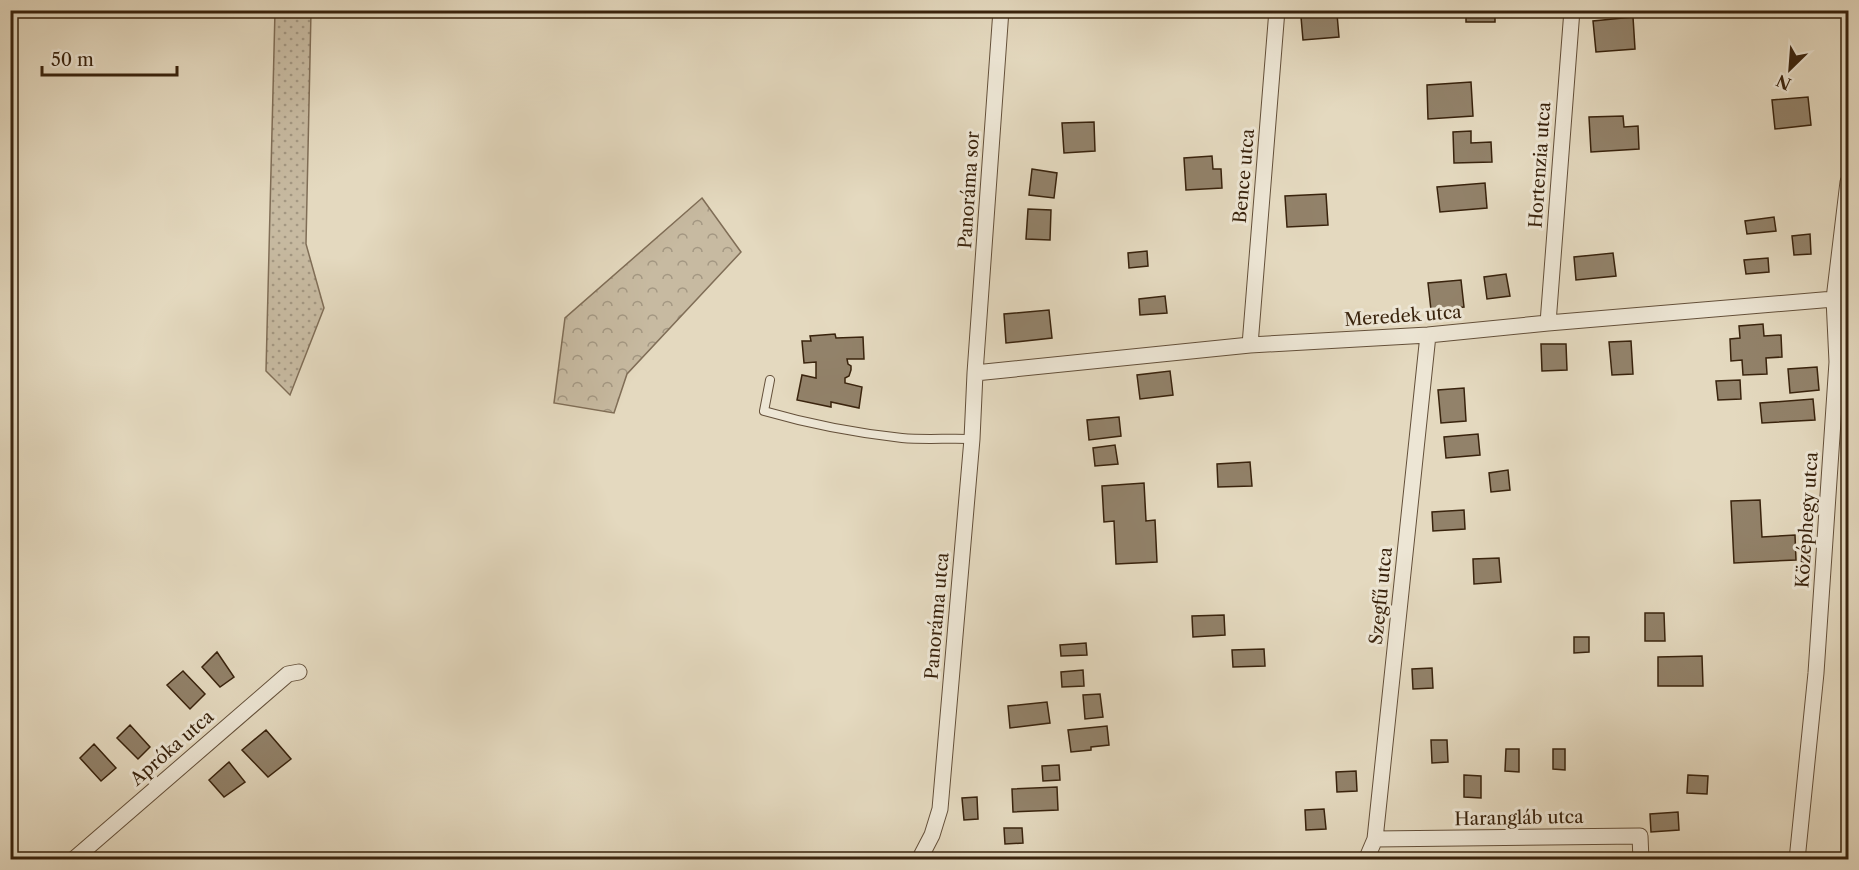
<svg xmlns="http://www.w3.org/2000/svg" width="1859" height="870" viewBox="0 0 1859 870" font-family="'Libre Caslon Text',serif">
	<style>
		.grass { fill: url(#grass-dots); stroke: #806e57; stroke-width: 1.5 }
		.forest { fill: url(#forest-crowns); stroke: #806e57; stroke-width: 1.5 }
		.building { fill: #92826a; stroke: #39230d; stroke-width: 1.5 }
		.lines { fill: none; stroke-linecap: round; stroke-linejoin: round }
		.lane-casing { stroke: #64503a; stroke-width: 10 }
		.street-casing { stroke: #64503a; stroke-width: 17 }
		.lane { stroke: #ede6d5; stroke-width: 8 }
		.street { stroke: #ede6d5; stroke-width: 15 }
		.labels { text-anchor: middle; stroke-width: 6; stroke-linejoin: round; paint-order: stroke }
		.street-label { font-size: 18px; fill: #39230d; stroke: #ede6d5 }
	</style>
	<defs>
		<pattern id="grass-dots" width="8" height="8" patternUnits="userSpaceOnUse" patternTransform="scale(1.5)"><rect width="8" height="8" fill="#c7baa1"/><path d="M2 2h.1M6 6h.1" fill="none" stroke="#a39782" stroke-width="1.8" stroke-linecap="round"/></pattern>
		<pattern id="forest-crowns" width="20" height="18" patternUnits="userSpaceOnUse" patternTransform="scale(1.5)"><rect width="20" height="18" fill="#c7baa1"/><path d="M2 6a3 3 0 1 1 6 0M12 15a3 3 0 1 1 6 0" fill="none" stroke="#a39782"/></pattern>
	</defs>
	<rect width="100%" height="100%" fill="#e4d9bf"/>
	<filter id="stains"><feTurbulence type="fractalNoise" baseFrequency=".00333" numOctaves="4"/><feColorMatrix values="0 0 0 0 .2 0 0 0 0 .09 0 0 0 0 .02 0 0 0 .5 -.17"/></filter>
	<radialGradient id="worn" r=".72"><stop offset=".6" stop-color="#630" stop-opacity="0"/><stop offset="1" stop-color="#630" stop-opacity=".3"/></radialGradient>
	<path class="grass" d="M 275,11 L 311,11 L 306,244 L 324,308 L 290,395 L 266,371 Z"/>
	<path class="forest" d="M 702,198 L 741,252 L 627,374 L 614,413 L 554,403 L 565,318 Z"/>
	<path class="building" d="M 1466,10 L 1495,10 L 1495,22 L 1466,22 Z
		M 1337,14 L 1339,37 L 1303,40 L 1301,17 Z
		M 1633,17 L 1635,49 L 1596,52 L 1593,21 Z
		M 1471,82 L 1473,116 L 1428,119 L 1427,85 Z
		M 1808,97 L 1811,125 L 1775,129 L 1772,100 Z
		M 1623,116 L 1624,127 L 1638,126 L 1639,149 L 1591,152 L 1589,117 Z
		M 1094,122 L 1095,151 L 1064,153 L 1062,123 Z
		M 1471,131 L 1471,143 L 1491,142 L 1492,162 L 1454,163 L 1453,132 Z
		M 1212,156 L 1213,169 L 1221,169 L 1222,188 L 1186,190 L 1184,158 Z
		M 1032,169 L 1057,173 L 1054,198 L 1029,195 Z
		M 1485,183 L 1487,208 L 1440,212 L 1437,187 Z
		M 1326,194 L 1328,225 L 1287,227 L 1285,196 Z
		M 1028,209 L 1051,210 L 1050,240 L 1026,239 Z
		M 1774,217 L 1776,231 L 1747,234 L 1745,221 Z
		M 1810,234 L 1811,254 L 1794,255 L 1792,236 Z
		M 1147,251 L 1148,266 L 1129,268 L 1128,253 Z
		M 1613,253 L 1616,276 L 1576,280 L 1574,257 Z
		M 1768,258 L 1769,272 L 1746,274 L 1744,260 Z
		M 1506,274 L 1510,296 L 1487,299 L 1484,277 Z
		M 1461,280 L 1464,307 L 1431,310 L 1428,283 Z
		M 1165,296 L 1167,313 L 1140,315 L 1139,299 Z
		M 1049,310 L 1052,338 L 1006,343 L 1004,314 Z
		M 1763,324 L 1764,336 L 1781,335 L 1782,357 L 1766,358 L 1767,374 L 1743,375 L 1742,360 L 1731,361 L 1730,339 L 1740,338 L 1739,326 Z
		M 835,334 L 836,338 L 863,337 L 864,359 L 847,359 L 848,364 L 851,366 L 851,370 L 849,376 L 845,378 L 845,383 L 862,387 L 859,408 L 831,402 L 831,407 L 797,400 L 802,375 L 816,378 L 816,362 L 804,363 L 802,341 L 811,341 L 810,336 Z
		M 1631,341 L 1633,374 L 1612,375 L 1609,342 Z
		M 1541,344 L 1566,344 L 1567,370 L 1542,371 Z
		M 1817,367 L 1819,390 L 1790,393 L 1788,369 Z
		M 1170,371 L 1173,395 L 1140,399 L 1137,375 Z
		M 1740,380 L 1741,399 L 1718,400 L 1716,381 Z
		M 1464,388 L 1466,421 L 1441,423 L 1438,390 Z
		M 1847,398 L 1848,398 L 1848,441 L 1845,441 Z
		M 1813,399 L 1815,420 L 1762,423 L 1760,403 Z
		M 1119,417 L 1121,436 L 1089,440 L 1087,420 Z
		M 1478,434 L 1480,455 L 1446,458 L 1444,437 Z
		M 1115,445 L 1118,464 L 1095,466 L 1093,448 Z
		M 1250,462 L 1252,486 L 1218,487 L 1217,464 Z
		M 1508,470 L 1510,490 L 1491,492 L 1489,473 Z
		M 1144,483 L 1146,521 L 1155,520 L 1157,562 L 1116,564 L 1114,521 L 1104,522 L 1102,486 Z
		M 1760,500 L 1762,537 L 1795,535 L 1796,560 L 1734,563 L 1731,501 Z
		M 1464,510 L 1465,529 L 1433,531 L 1432,512 Z
		M 1499,558 L 1501,582 L 1474,584 L 1473,559 Z
		M 1645,613 L 1664,613 L 1665,641 L 1645,641 Z
		M 1224,615 L 1225,635 L 1193,637 L 1192,616 Z
		M 1574,637 L 1589,637 L 1589,652 L 1574,653 Z
		M 1086,643 L 1087,655 L 1061,656 L 1060,645 Z
		M 1264,649 L 1265,666 L 1233,667 L 1232,650 Z
		M 217,652 L 234,677 L 220,687 L 202,667 Z
		M 1702,656 L 1703,686 L 1658,686 L 1658,657 Z
		M 1432,668 L 1433,688 L 1413,689 L 1412,669 Z
		M 1083,670 L 1084,686 L 1062,687 L 1061,672 Z
		M 183,671 L 205,694 L 190,709 L 167,685 Z
		M 1100,694 L 1103,717 L 1085,719 L 1083,695 Z
		M 1047,702 L 1050,723 L 1010,728 L 1008,706 Z
		M 130,725 L 150,747 L 138,759 L 117,738 Z
		M 1107,726 L 1109,745 L 1091,747 L 1091,750 L 1071,752 L 1068,730 Z
		M 266,730 L 291,759 L 268,777 L 242,750 Z
		M 1431,740 L 1447,740 L 1448,762 L 1432,763 Z
		M 94,744 L 116,768 L 101,781 L 80,758 Z
		M 1506,749 L 1519,749 L 1519,772 L 1505,771 Z
		M 1553,749 L 1565,749 L 1565,770 L 1553,769 Z
		M 229,762 L 245,782 L 224,797 L 209,780 Z
		M 1059,765 L 1060,780 L 1043,781 L 1042,766 Z
		M 1356,771 L 1357,791 L 1337,792 L 1336,772 Z
		M 1464,775 L 1481,776 L 1481,798 L 1464,797 Z
		M 1688,775 L 1708,776 L 1707,794 L 1687,793 Z
		M 1057,787 L 1058,810 L 1013,812 L 1012,789 Z
		M 977,797 L 978,819 L 964,820 L 962,798 Z
		M 1324,809 L 1326,829 L 1306,830 L 1305,810 Z
		M 1678,812 L 1679,830 L 1651,832 L 1650,814 Z
		M 1004,828 L 1022,828 L 1023,843 L 1005,844 Z"/>
	<g class="lines">
		<g class="lane-casing">
			<path id="lane" d="M 770,380 L 764,411 C 809,424 856,433 902,438 C 925,440 949,438 972,439"/>
		</g>
		<g class="street-casing">
			<path id="street" d="M 1548,323 L 1572,10
				M 1250,345 L 1277,10
				M 975,373 L 1250,345 L 1428,335 L 1548,323 L 1834,299
				M 1375,839 L 1640,836 L 1641,860
				M 73,860 L 288,674 L 299,672
				M 919,860 L 932,835 L 940,809 L 972,439 L 975,373 L 1001,10
				M 1366,860 L 1375,839 L 1428,335
				M 1797,860 L 1816,673 L 1837,362 L 1834,299 L 1848,182"/>
		</g>
		<use href="#lane" class="lane"/>
		<use href="#street" class="street"/>
	</g>
	<g class="labels">
		<g class="street-label">
			<text transform="translate(1540 165) rotate(-86)" y="6">Hortenzia utca</text>
			<text transform="translate(1244 176) rotate(-85)" y="6">Bence utca</text>
			<text transform="translate(969 190) rotate(-86)" y="6">Panoráma sor</text>
			<text transform="translate(1403 316) rotate(-4)" y="6">Meredek utca</text>
			<text transform="translate(1807 520) rotate(-86)" y="6">Középhegy utca</text>
			<text transform="translate(1381 596) rotate(-84)" y="6">Szegfű utca</text>
			<text transform="translate(937 616) rotate(-85)" y="6">Panoráma utca</text>
			<text transform="translate(172 748) rotate(-41)" y="6">Apróka utca</text>
			<text transform="translate(1519 818) rotate(-1)" y="6">Harangláb utca</text>
		</g>
	</g>
	<rect width="1859" height="870" fill="none" stroke="#e4d9bf" stroke-width="36"/>
	<rect x="12" y="12" width="1835" height="846" fill="none" stroke="#39230d" stroke-width="3"/>
	<rect x="18" y="18" width="1823" height="834" fill="none" stroke="#39230d" stroke-width="1.5"/>
	<g transform="translate(1790 69) rotate(205)" stroke="#ede6d5" stroke-width="4.5" paint-order="stroke">
	<path d="M0-4.5L10 22L0 15L-10 22Z" fill="#39230d"/>
	<text y="-9" font-size="16" font-weight="bold" text-anchor="middle" fill="#39230d">N</text>
	</g>
	<path d="M42 66v9h135v-9" fill="none" stroke="#39230d" stroke-width="3"/>
	<text x="51" y="66" font-size="18" fill="#39230d" stroke="#ede6d5" stroke-width="4.5" paint-order="stroke">50 m</text>
	<rect width="100%" height="100%" filter="url(#stains)"/>
	<rect width="100%" height="100%" fill="url(#worn)"/>
</svg>
